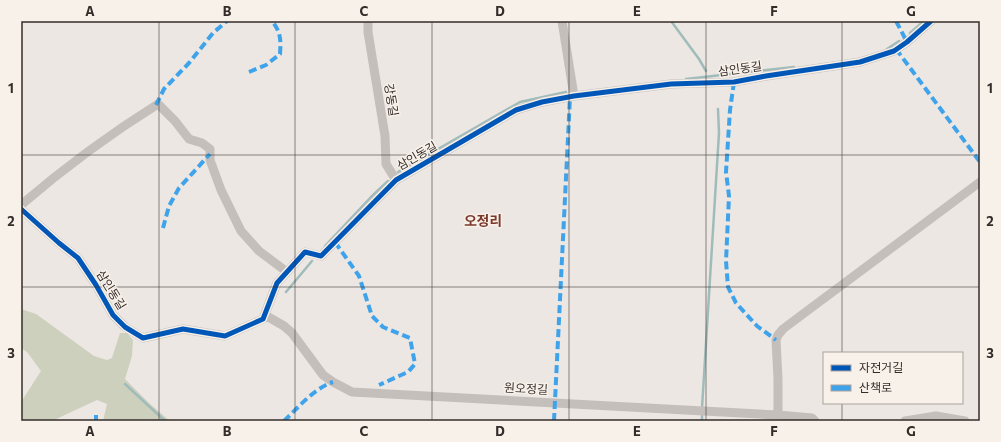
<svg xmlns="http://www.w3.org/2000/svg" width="1001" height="442" viewBox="0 0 1001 442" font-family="Commissioner,'Noto Sans KR',sans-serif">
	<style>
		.green { fill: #ced0be }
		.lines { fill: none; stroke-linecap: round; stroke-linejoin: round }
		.stream { stroke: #a0bcba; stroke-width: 2.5 }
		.minor { stroke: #c5bfbb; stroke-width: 9 }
		.quiet { stroke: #3ea3eb; stroke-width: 4; stroke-dasharray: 8 4; stroke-linecap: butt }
		.cycleway-casing { stroke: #f8f1ea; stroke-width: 8 }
		.cycleway { stroke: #0057b8; stroke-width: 5 }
		.grid { fill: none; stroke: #352c2a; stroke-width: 1; stroke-opacity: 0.55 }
		.labels { text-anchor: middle; stroke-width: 3; stroke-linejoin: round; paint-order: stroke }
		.street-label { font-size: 12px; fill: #352c2a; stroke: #f8f1ea }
		.quarter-label { font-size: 14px; font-weight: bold; fill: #7c392b; stroke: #f8f1ea }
		.neatline { fill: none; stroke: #352c2a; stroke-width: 1.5 }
		.grid-label { font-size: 13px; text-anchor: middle; font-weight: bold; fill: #352c2a }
	</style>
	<rect width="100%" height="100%" fill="#ece7e2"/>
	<path class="green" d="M 21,309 L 36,314 L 94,356 L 107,360 L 112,358 L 120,333 L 127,333 L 133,340 L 132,356 L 125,379 L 150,404 L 170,421 L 103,421 L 107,404 L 97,400 L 52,421 L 23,421 L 21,419 L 21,402 L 41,371 L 27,352 L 21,348 Z"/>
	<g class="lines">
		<path class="stream" d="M 671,21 L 699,59 L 706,71
			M 910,33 L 924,21
			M 887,49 L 899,41
			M 686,79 L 794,67
			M 398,172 L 520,102 L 566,92
			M 325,246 L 371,197 L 388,181
			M 286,292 L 312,261
			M 125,384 L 165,421
			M 702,408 L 719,133 L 718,109
			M 702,421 L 702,413"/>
		<path class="minor" d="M 368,21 L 368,32 L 385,136 L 386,164 L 396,180
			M 562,21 L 574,96
			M 21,205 C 64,168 110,134 158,104 L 175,121 L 189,139 L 202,143 L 210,149 L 210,160 L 221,190 L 241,231 L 259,251 L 287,272
			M 21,209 L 59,243 L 78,258 L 96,285 L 113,315 L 125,327 L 143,338 L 183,329 L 225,336 L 263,319 L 277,283 L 305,252 L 321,256 L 396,180 L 516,110 L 542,102 L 574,96 L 671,84 L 734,82 L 766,76 L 860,62 L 894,51 L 907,42 L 931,21
			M 265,315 L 284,326 L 292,333 L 323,375 L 333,382 L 352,392 L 778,415 L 812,418 L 815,421
			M 778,415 L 778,379 L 776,340 L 778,335 L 783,329 L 803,314 L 980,182
			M 905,421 L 936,416 L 965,421"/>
		<path class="quiet" d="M 896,21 L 907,42
			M 896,49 L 980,162
			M 249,72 L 266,65 L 280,54 C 281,41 281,32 272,21
			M 734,82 L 730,110 L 726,172 L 729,196 L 726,261 L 728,287 L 736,303 L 757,326 L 776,340
			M 156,105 L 164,89 L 189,63 L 213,33 L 227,21
			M 163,228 L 169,206 L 179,188 L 210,154
			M 335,242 L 359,276 L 372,316 L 383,327 L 410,338 L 415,364 L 408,372 L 379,385
			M 96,421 L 96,415
			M 284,421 C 299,407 313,389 333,382
			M 554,421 L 570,97"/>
		<g class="cycleway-casing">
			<path id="cycleway" d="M 21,209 L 59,243 L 78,258 L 96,285 L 113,315 L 125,327 L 143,338 L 183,329 L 225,336 L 263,319 L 277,283 L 305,252 L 321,256 L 396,180 L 516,110 L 542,102 L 574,96 L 671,84 L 734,82 L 766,76 L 860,62 L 894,51 L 907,42 L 931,21"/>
		</g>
		<use href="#cycleway" class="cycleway"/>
	</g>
	<path class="grid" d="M 159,21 L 159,421M 295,21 L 295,421M 432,21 L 432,421M 569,21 L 569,421M 706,21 L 706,421M 842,21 L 842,353M 21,155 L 980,155M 21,287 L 980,287M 842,403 L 842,421"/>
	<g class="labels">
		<g class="street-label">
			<text transform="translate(740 69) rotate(-8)" y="4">삼인동길</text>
			<text transform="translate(391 100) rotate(81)" y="4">강동길</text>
			<text transform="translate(417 156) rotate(-30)" y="4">삼인동길</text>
			<text transform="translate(111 290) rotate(58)" y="4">삼인동길</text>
			<text transform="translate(526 389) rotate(3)" y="4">원오정길</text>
		</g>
		<g class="quarter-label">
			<text x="483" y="226">오정리</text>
		</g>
	</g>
	<rect width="1001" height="442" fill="none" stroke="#f8f1ea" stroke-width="44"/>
	<rect x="823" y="352" width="140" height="52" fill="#f8f1ea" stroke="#aaa29d"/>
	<rect x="831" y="365" width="20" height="6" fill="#0057b8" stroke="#aaa29d"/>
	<text x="859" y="372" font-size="12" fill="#352c2a">자전거길</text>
	<rect x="831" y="385" width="20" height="6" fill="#3ea3eb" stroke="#aaa29d"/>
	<text x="859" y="392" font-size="12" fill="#352c2a">산책로</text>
	<rect x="22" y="22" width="957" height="398" class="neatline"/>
	<g class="grid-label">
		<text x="90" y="16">A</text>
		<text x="227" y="16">B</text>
		<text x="364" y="16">C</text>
		<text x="500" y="16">D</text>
		<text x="637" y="16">E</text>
		<text x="774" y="16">F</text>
		<text x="911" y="16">G</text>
		<text x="11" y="93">1</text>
		<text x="990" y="93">1</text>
		<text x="11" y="226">2</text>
		<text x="990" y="226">2</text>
		<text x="11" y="358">3</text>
		<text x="990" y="358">3</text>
		<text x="90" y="436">A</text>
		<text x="227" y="436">B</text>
		<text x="364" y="436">C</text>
		<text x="500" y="436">D</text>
		<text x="637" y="436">E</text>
		<text x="774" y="436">F</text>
		<text x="911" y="436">G</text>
	</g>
</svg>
